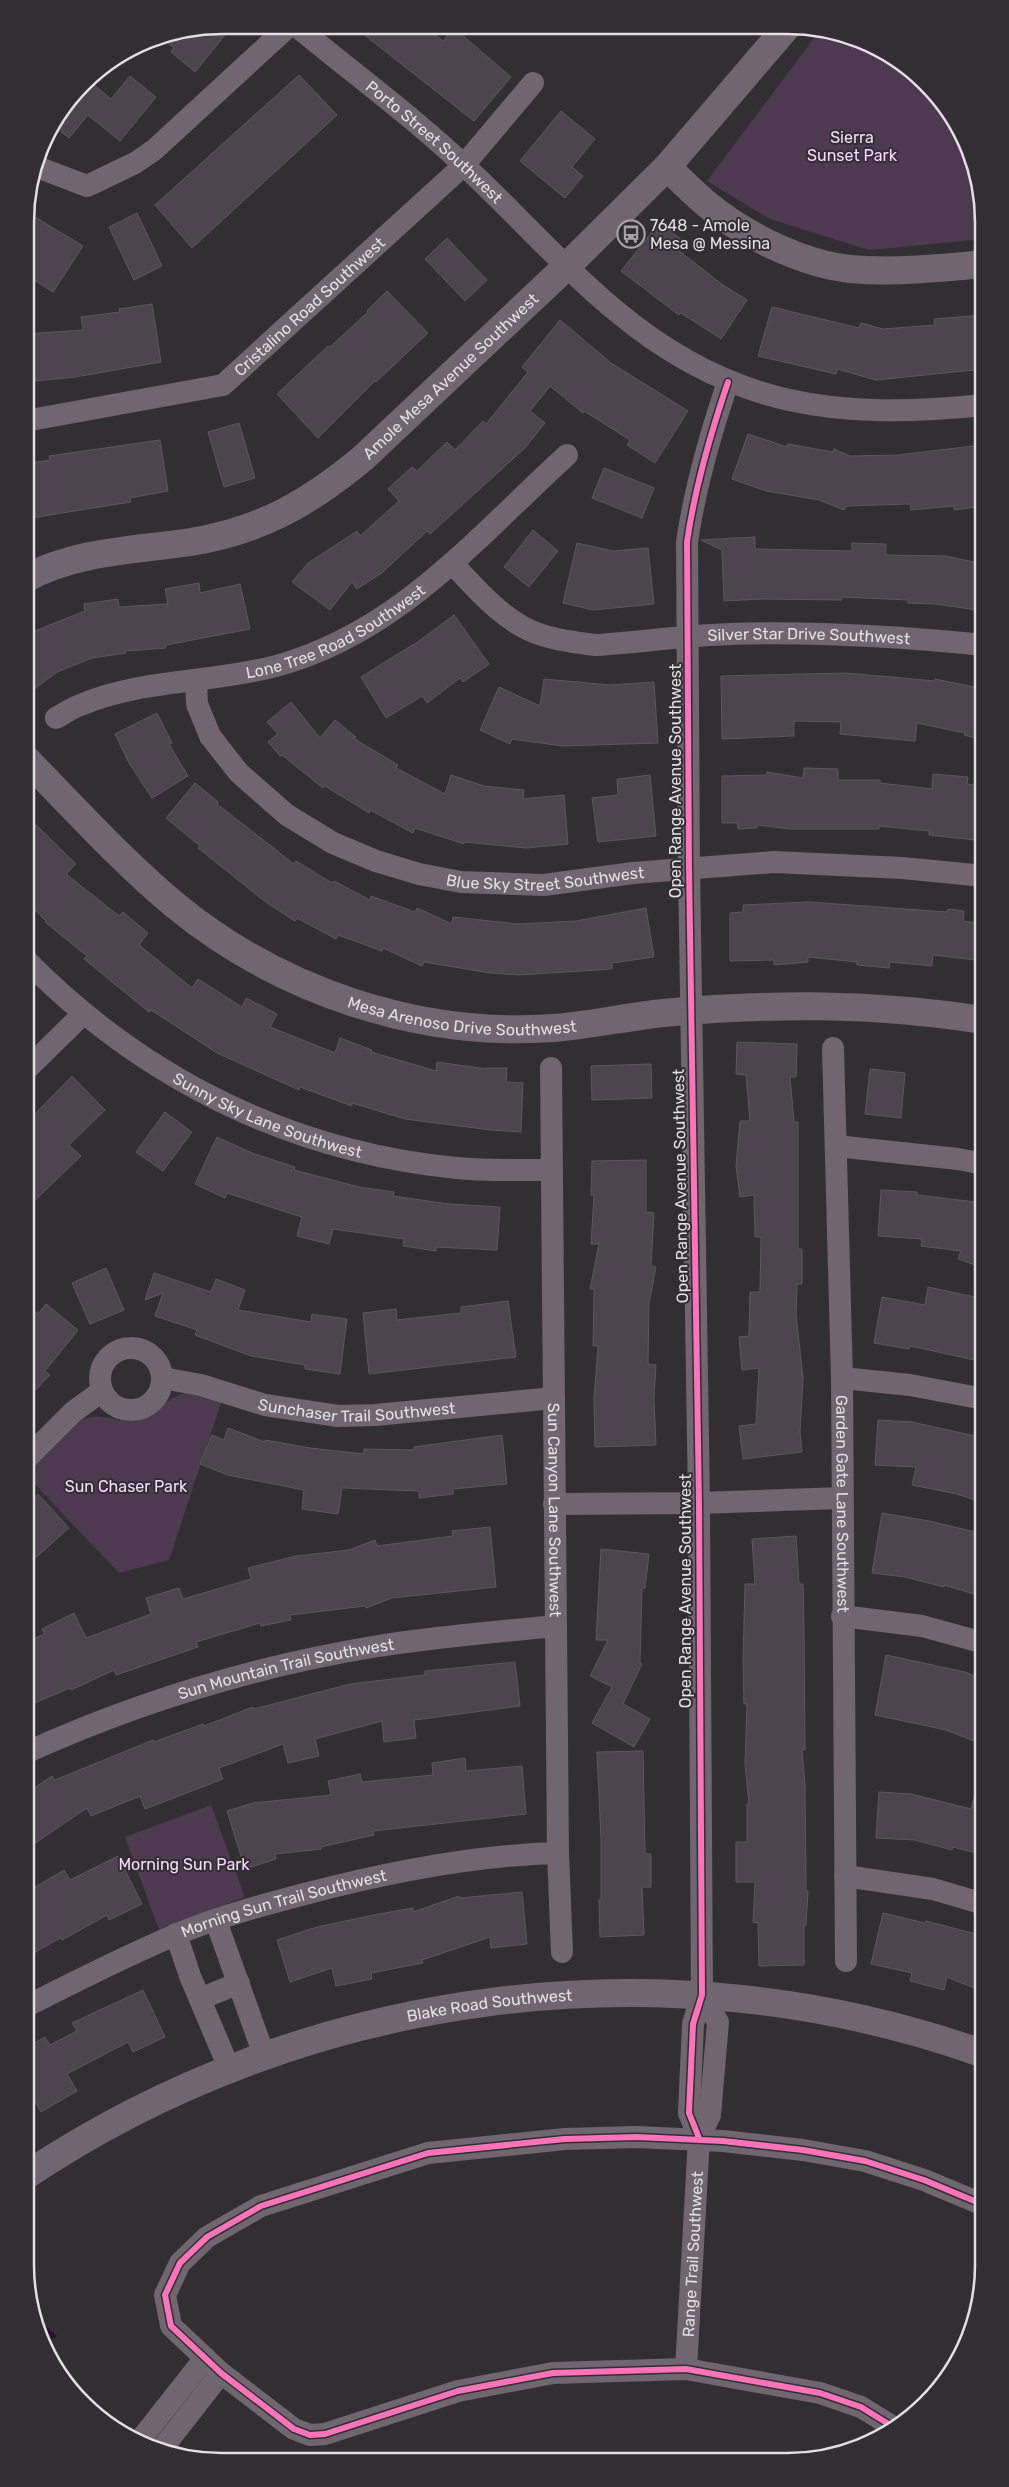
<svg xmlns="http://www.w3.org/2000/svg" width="1009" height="2487" viewBox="0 0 1009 2487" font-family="Rubik,sans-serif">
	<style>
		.green { fill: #4d3a50 }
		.water { fill: #2b0f2f }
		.building { fill: #4c454e; stroke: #5b595b }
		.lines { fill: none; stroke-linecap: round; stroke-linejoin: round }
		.minor { stroke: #6f6670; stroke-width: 22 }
		.tertiary { stroke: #6f6670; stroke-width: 28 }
		.cycleway-casing { stroke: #322e33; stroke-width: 9 }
		.cycleway { stroke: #fb73b8; stroke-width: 6 }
		.labels { text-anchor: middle; stroke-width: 4; stroke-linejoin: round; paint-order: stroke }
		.park-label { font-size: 16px; fill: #f8d7fe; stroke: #322e33 }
		.street-label { font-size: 16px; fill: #e2e0e3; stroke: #322e33 }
		.poi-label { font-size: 16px; fill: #e2e0e3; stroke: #322e33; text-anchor: start }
		.rim { fill: none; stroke: #e2e0e3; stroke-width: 2.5 }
	</style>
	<rect width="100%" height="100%" fill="#312f32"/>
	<path class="green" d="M 821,29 L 874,45 L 917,74 L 957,123 L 977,171 L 984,239 L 869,250 L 770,219 L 707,181 Z
		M 188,1391 L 222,1400 L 169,1560 L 119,1573 L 25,1474 L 78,1421 C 106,1410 115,1425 138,1420 C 149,1418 155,1410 164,1404 C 172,1398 180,1395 188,1391 Z
		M 211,1805 L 245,1897 L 159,1930 L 125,1837 Z"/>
	<path class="water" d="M 31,2313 L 57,2336 L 43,2344 Z"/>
	<path class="building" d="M 222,25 L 233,25 L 195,72 L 171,52 L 174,48 L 161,37 Z
		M 353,26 L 424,26 L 443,41 L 454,28 L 511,77 L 474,121 Z
		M 299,75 L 337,115 L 192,248 L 155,205 Z
		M 130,76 L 156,97 L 120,141 L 88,115 L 69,138 L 53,125 L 88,80 L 111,99 Z
		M 561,111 L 595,139 L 572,167 L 583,176 L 565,198 L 520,161 Z
		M 25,211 L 83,246 L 53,292 L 25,274 Z
		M 137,213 L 162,266 L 134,280 L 109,227 Z
		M 660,222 L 684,242 L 678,250 L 723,285 L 747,300 L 721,339 L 681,313 L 679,315 L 621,271 Z
		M 447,238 L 487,280 L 465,301 L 425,259 Z
		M 387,291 L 428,333 L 376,382 L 375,381 L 318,438 L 277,394 L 328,346 L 330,347 L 368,312 L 367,311 Z
		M 152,304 L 161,362 L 75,377 L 25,382 L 25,334 L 83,330 L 81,317 L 120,312 L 119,309 Z
		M 772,307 L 859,328 L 861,323 L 883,329 L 935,325 L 934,319 L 984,315 L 984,369 L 876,380 L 837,369 L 836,374 L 758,356 Z
		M 560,320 L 611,363 L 688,411 L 655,463 L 627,445 L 630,440 L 584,411 L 583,413 L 550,386 L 530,411 L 545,423 L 525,448 L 430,534 L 427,531 L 383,572 L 357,589 L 352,582 L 330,610 L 292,582 L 308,563 L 357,531 L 360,536 L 399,501 L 388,489 L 412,467 L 417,471 L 447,442 L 455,450 L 483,421 L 486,424 L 528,372 L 522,367 Z
		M 239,423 L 255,478 L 224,487 L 208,432 Z
		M 748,434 L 787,447 L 788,444 L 833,452 L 834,449 L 850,456 L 898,455 L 982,445 L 984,506 L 954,510 L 954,506 L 911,510 L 910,504 L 846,506 L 844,510 L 819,500 L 766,491 L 732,479 Z
		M 160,440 L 168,491 L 130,498 L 131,502 L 25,519 L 25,464 L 50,460 L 49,456 Z
		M 604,468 L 654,488 L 642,518 L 592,498 Z
		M 533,530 L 558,551 L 529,587 L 504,567 Z
		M 755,537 L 755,549 L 852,551 L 852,543 L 886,544 L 886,555 L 945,556 L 984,564 L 984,611 L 936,604 L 908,603 L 908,600 L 842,597 L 842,600 L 762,599 L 724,601 L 722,550 L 701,540 Z
		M 577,543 L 613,551 L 648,548 L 654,604 L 593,610 L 563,603 Z
		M 199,583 L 200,593 L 240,584 L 250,629 L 166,645 L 166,648 L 125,651 L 126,653 L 92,658 L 57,672 L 25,696 L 25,635 L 85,611 L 84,604 L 118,599 L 119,607 L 168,604 L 165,589 Z
		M 454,615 L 489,664 L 463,682 L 460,678 L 427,703 L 422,696 L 386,718 L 361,677 L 419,641 Z
		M 846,673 L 935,681 L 935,679 L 984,689 L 984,740 L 964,735 L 965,733 L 917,723 L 915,741 L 840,734 L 841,722 L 794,721 L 794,736 L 722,739 L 721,676 Z
		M 544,679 L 610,685 L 654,682 L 658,743 L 563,746 L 512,739 L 510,744 L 480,730 L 499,687 L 540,706 Z
		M 291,702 L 320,738 L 335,720 L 356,737 L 353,738 L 398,765 L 396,768 L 445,794 L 451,775 L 484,786 L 524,790 L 523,799 L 564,795 L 568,844 L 526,848 L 464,842 L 464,844 L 415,828 L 413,833 L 370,810 L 369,813 L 325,786 L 323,788 L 282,755 L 280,756 L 268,742 L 278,734 L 267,722 Z
		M 157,713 L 172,743 L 169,744 L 188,776 L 152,798 L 129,763 L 115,734 Z
		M 804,768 L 838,769 L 838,780 L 880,780 L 880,783 L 932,789 L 933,774 L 968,777 L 967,784 L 984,787 L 984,841 L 929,835 L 929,831 L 879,826 L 879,829 L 790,829 L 757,825 L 757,828 L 738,829 L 737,823 L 722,823 L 722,776 L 767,775 L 767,772 L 803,778 Z
		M 650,775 L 656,836 L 598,842 L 592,798 L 618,795 L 617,779 Z
		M 195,783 L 218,802 L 217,804 L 294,864 L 296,861 L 332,883 L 334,881 L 370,900 L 371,896 L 415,912 L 417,908 L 452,924 L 453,917 L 518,924 L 576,921 L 646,908 L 654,957 L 612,963 L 612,969 L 519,975 L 490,973 L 424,962 L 422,966 L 383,948 L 382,951 L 338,935 L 336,939 L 297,918 L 295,921 L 267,903 L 198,848 L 200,846 L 166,818 Z
		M 25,814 L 76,864 L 66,874 L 119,916 L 123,912 L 148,933 L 139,945 L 192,988 L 198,979 L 242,1007 L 246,998 L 277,1014 L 270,1027 L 335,1053 L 340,1038 L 372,1050 L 371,1052 L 436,1071 L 437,1062 L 487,1069 L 487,1068 L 507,1068 L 506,1082 L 523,1083 L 521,1132 L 491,1130 L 405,1119 L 352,1103 L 352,1106 L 300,1087 L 299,1090 L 217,1053 L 151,1010 L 149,1012 L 84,959 L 87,956 L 45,922 L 46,921 L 25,900 Z
		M 809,902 L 947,912 L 948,909 L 964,911 L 963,921 L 984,924 L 984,961 L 933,955 L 932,966 L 890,962 L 889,968 L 857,965 L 857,962 L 808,957 L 808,962 L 774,965 L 774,960 L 730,961 L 730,913 L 743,912 L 743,905 Z
		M 737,1042 L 797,1044 L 796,1077 L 790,1077 L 794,1122 L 798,1122 L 798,1249 L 802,1249 L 802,1284 L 797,1284 L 796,1315 L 803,1378 L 800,1431 L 802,1452 L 743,1459 L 739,1426 L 756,1424 L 759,1368 L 742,1370 L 739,1337 L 749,1336 L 750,1292 L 760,1292 L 761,1237 L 755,1237 L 754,1195 L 740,1197 L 736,1166 L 740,1121 L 750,1121 L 746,1075 L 736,1074 Z
		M 651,1064 L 652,1098 L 592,1100 L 591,1066 Z
		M 870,1069 L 905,1073 L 901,1118 L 865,1114 Z
		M 72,1076 L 105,1110 L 69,1145 L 81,1156 L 25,1210 L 25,1124 Z
		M 165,1112 L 192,1132 L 163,1171 L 136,1152 Z
		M 217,1137 L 252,1153 L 295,1167 L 294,1170 L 359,1187 L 394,1192 L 393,1196 L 449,1204 L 500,1207 L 497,1250 L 436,1247 L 436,1251 L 403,1246 L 404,1239 L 333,1229 L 329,1244 L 297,1236 L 302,1217 L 227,1193 L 225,1198 L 195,1184 Z
		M 646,1160 L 646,1212 L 654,1213 L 651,1266 L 656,1267 L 649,1303 L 648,1364 L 656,1365 L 654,1398 L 656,1445 L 595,1447 L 594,1399 L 598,1346 L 593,1346 L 594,1289 L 590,1289 L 599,1244 L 591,1244 L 594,1195 L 591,1195 L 592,1161 Z
		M 881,1190 L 917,1192 L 917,1195 L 984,1203 L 984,1268 L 958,1259 L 961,1251 L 921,1246 L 922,1239 L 878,1236 Z
		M 106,1268 L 124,1310 L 90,1324 L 72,1283 Z
		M 154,1273 L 211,1292 L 216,1279 L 245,1290 L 238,1310 L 311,1322 L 312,1314 L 347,1319 L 340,1374 L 305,1369 L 305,1365 L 251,1356 L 195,1335 L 197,1330 L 155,1316 L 163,1293 L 145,1300 Z
		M 928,1287 L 984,1299 L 984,1362 L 910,1346 L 909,1349 L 874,1343 L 882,1297 L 925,1305 Z
		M 508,1301 L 516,1357 L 369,1374 L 363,1313 L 396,1309 L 397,1320 L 461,1313 L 461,1307 Z
		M 46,1304 L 78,1330 L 45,1371 L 50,1375 L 25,1401 L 25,1317 L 32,1309 L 38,1314 Z
		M 878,1420 L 912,1422 L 984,1438 L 984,1503 L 957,1494 L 912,1485 L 916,1467 L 875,1465 Z
		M 228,1428 L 265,1442 L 265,1440 L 310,1448 L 364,1454 L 364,1449 L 414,1450 L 414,1447 L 502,1435 L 507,1484 L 453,1489 L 453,1494 L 419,1498 L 419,1491 L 342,1488 L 338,1514 L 302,1509 L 304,1490 L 228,1475 L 200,1464 L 212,1435 L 224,1440 Z
		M 38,1494 L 69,1528 L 25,1567 L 25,1506 Z
		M 882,1513 L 929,1521 L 984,1534 L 984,1597 L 944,1585 L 944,1587 L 905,1577 L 872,1573 Z
		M 490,1527 L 496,1587 L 392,1598 L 366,1608 L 365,1606 L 290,1615 L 291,1620 L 261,1626 L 260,1623 L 196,1642 L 198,1647 L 116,1675 L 114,1670 L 71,1690 L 70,1688 L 25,1707 L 25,1642 L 45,1634 L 42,1629 L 74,1613 L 86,1638 L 151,1614 L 146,1598 L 179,1588 L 183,1599 L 251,1579 L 248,1568 L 296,1556 L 349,1550 L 375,1540 L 377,1546 L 453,1536 L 452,1531 Z
		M 796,1536 L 799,1584 L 803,1584 L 804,1629 L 805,1750 L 802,1750 L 805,1785 L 806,1891 L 808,1891 L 806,1925 L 804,1925 L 804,1965 L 759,1966 L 758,1923 L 753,1922 L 755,1882 L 736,1882 L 736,1842 L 747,1842 L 747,1804 L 749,1804 L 745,1764 L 747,1704 L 744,1704 L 743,1661 L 745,1584 L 755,1584 L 752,1539 Z
		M 601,1549 L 649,1554 L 645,1588 L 642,1588 L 640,1663 L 642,1664 L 623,1704 L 650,1719 L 634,1747 L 592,1723 L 612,1687 L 590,1676 L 608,1640 L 596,1640 Z
		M 886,1655 L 965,1672 L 984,1680 L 984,1745 L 946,1730 L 875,1715 Z
		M 515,1662 L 520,1706 L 414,1720 L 416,1738 L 384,1742 L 382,1721 L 315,1739 L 319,1756 L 288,1763 L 283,1744 L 219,1768 L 223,1779 L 145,1809 L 140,1796 L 91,1816 L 87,1808 L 25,1850 L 25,1794 L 52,1776 L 55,1780 L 153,1740 L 154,1742 L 203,1724 L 204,1726 L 253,1707 L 254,1709 L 350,1684 L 425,1675 L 425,1671 Z
		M 643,1751 L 645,1854 L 651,1854 L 651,1887 L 642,1887 L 644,1935 L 600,1937 L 599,1900 L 601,1900 L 601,1838 L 597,1752 Z
		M 465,1758 L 466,1771 L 522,1766 L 526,1814 L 373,1831 L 374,1835 L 321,1847 L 321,1849 L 275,1854 L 276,1859 L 245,1869 L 227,1811 L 253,1803 L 331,1795 L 328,1781 L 360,1774 L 362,1782 L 433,1775 L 432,1763 Z
		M 979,1779 L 984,1780 L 984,1855 L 953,1847 L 952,1850 L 915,1840 L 876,1838 L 879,1792 L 911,1794 L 971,1809 Z
		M 118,1856 L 142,1904 L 109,1920 L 107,1915 L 62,1940 L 60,1938 L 25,1958 L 25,1893 L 64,1870 L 70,1880 Z
		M 522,1892 L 527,1944 L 491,1948 L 490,1937 L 422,1960 L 423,1963 L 371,1973 L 372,1979 L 336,1986 L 332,1968 L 290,1982 L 277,1940 L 317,1927 L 379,1914 L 413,1908 L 413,1912 L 459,1896 L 460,1898 Z
		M 883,1913 L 925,1923 L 926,1921 L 984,1936 L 984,1992 L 947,1977 L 944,1990 L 910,1981 L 912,1973 L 871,1964 Z
		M 143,1990 L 165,2037 L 133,2052 L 128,2042 L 67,2074 L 77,2091 L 41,2112 L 25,2084 L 25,2048 L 45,2037 L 50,2045 L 77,2031 L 72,2023 Z"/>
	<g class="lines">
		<g class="minor">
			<path id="s1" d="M 295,25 C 353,73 416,119 470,171 C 519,217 564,268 616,311 C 732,408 839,420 984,405"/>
			<path d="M 37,167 L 87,186 L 135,163 L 154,150 L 290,25"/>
			<path id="s2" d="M 25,421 L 223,385 L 464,165 L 533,83"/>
			<path id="s3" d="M 452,563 C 477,590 506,624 542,635 C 560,641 578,643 596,645 C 634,643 672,637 710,635 C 801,630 894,636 984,645"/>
			<path id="s4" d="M 196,681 L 197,704 L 210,736 L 239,773 L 287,815 L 333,843 L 376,861 L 419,874 L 461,882 L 544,885 L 633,873 L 774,862 L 902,868 L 984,876"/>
			<path id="s5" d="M 56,718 C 65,713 73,707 83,704 C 143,679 213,683 276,666 C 398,633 477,537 567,455"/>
			<path id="s6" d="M 25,959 C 142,1078 290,1152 457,1168 C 488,1171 520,1170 551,1170"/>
			<path id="s7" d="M 833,1048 L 842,1378 L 846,1961"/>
			<path id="s8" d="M 551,1068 L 558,1853 L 562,1952"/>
			<path d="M 25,1071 L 84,1013"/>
			<path d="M 836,1146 L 958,1159 L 984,1164"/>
			<circle cx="131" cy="1379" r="31"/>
			<path id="s9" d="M 162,1378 L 201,1385 L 265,1405 L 338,1416 L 375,1415 L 554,1398"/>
			<path d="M 842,1378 L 910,1385 L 984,1399"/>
			<path d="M 25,1460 L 73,1412 L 102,1391"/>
			<path d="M 554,1504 L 699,1503 L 842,1498"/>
			<path d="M 842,1616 L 922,1626 L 984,1643"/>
			<path id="s10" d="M 25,1753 C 135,1703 253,1667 372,1647 C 433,1637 494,1632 556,1626"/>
			<path d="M 845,1876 L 933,1889 L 984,1904"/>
			<path d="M 216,1921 L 264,2055"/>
			<path d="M 176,1934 L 190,1976 L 229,2068"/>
			<path d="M 200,1999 L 239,1983"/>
			<path id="s11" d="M 25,2007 C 74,1982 124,1957 175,1935 C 215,1918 259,1906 301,1895 C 384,1873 472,1855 558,1853"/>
			<path d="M 699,2138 L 689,2113 L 693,2024 L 702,1995 L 699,1503 L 689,868 L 687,542 C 695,487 710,435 728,382"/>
			<path id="s12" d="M 686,2369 L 699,2138 L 710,2115 L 718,2022 L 702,1995"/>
			<path d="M 895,2428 L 861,2407 L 820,2393 L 686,2369 L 553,2373 L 458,2391 L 325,2434 L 310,2435 L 294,2429 L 221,2373 L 171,2326 L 165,2295 L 180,2263 L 207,2237 L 261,2206 L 428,2153 L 565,2139 L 637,2137 L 723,2141 L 803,2150 L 865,2161 L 924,2180 L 984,2205"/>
			<path d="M 138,2443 L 205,2358"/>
			<path d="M 161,2450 L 221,2373"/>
		</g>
		<g class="tertiary">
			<path d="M 667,167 C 681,180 694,194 709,206 C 746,236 803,264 850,269 C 895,273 940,268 984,264"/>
			<path id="s13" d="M 25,579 C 74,551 137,550 191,542 C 262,530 309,503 363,458 L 567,266 L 667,167 L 786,28"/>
			<path id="s14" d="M 25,758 C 74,808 122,861 176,906 C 280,991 419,1038 553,1028 C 590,1025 627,1017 663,1013 C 775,1003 873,1003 984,1020"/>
			<path id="s15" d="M 25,2176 C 304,1989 666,1940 984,2054"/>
		</g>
		<g class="cycleway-casing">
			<path id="cycleway" d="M 699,2138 L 689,2113 L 693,2024 L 702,1995 L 699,1503 L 689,868 L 687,542 C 695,487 710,435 728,382
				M 895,2428 L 861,2407 L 820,2393 L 686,2369 L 553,2373 L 458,2391 L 325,2434 L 310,2435 L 294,2429 L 221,2373 L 171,2326 L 165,2295 L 180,2263 L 207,2237 L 261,2206 L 428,2153 L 565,2139 L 637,2137 L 723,2141 L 803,2150 L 865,2161 L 924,2180 L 984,2205"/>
		</g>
		<use href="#cycleway" class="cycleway"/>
	</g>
	<defs>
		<g id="bus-ring" transform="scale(1.4375)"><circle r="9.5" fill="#322e33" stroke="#a4a2a5" stroke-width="1.5"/><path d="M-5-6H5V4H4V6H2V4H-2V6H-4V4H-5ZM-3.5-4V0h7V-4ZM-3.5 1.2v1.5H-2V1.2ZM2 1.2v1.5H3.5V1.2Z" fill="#a4a2a5"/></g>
	</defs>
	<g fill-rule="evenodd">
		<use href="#bus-ring" x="631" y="234"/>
	</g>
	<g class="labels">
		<g class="park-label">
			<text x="852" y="143">Sierra<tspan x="852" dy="18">Sunset Park</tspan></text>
			<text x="126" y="1492">Sun Chaser Park</text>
			<text x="184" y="1870">Morning Sun Park</text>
		</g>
		<g class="street-label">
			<text dy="6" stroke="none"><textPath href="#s1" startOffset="182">Porto Street Southwest</textPath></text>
			<text dy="6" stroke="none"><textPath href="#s2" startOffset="318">Cristalino Road Southwest</textPath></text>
			<text dy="6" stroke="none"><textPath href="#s13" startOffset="485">Amole Mesa Avenue Southwest</textPath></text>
			<text dy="6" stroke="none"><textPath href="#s5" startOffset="296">Lone Tree Road Southwest</textPath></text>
			<text dy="6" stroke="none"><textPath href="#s3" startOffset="385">Silver Star Drive Southwest</textPath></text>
			<text transform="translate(675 781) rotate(-90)" y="6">Open Range Avenue Southwest</text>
			<text dy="6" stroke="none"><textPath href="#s4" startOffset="441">Blue Sky Street Southwest</textPath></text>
			<text dy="6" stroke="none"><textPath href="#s14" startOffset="525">Mesa Arenoso Drive Southwest</textPath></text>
			<text dy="6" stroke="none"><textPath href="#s6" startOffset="292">Sunny Sky Lane Southwest</textPath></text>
			<text transform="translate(680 1186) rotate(-91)" y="6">Open Range Avenue Southwest</text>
			<text dy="6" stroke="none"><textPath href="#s9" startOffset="199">Sunchaser Trail Southwest</textPath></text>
			<text dy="6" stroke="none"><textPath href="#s7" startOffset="456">Garden Gate Lane Southwest</textPath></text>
			<text dy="6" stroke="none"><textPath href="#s8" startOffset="442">Sun Canyon Lane Southwest</textPath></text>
			<text transform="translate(685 1591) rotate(-90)" y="6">Open Range Avenue Southwest</text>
			<text dy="6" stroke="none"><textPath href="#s10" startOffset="275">Sun Mountain Trail Southwest</textPath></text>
			<text dy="6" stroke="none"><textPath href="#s11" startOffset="280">Morning Sun Trail Southwest</textPath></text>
			<text dy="6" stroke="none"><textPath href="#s15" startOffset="500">Blake Road Southwest</textPath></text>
			<text dy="6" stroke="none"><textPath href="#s12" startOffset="115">Range Trail Southwest</textPath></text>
		</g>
		<g class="poi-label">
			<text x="650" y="231">7648 - Amole<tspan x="650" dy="18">Mesa @ Messina</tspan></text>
		</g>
	</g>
	<path d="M0 0H1009V2487H0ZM222 34H787A188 188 0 0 1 975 222V2265A188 188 0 0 1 787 2453H222A188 188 0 0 1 34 2265V222A188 188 0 0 1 222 34Z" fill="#322e33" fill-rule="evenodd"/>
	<path class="rim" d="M222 34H787A188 188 0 0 1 975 222V2265A188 188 0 0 1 787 2453H222A188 188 0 0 1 34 2265V222A188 188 0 0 1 222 34Z"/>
</svg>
